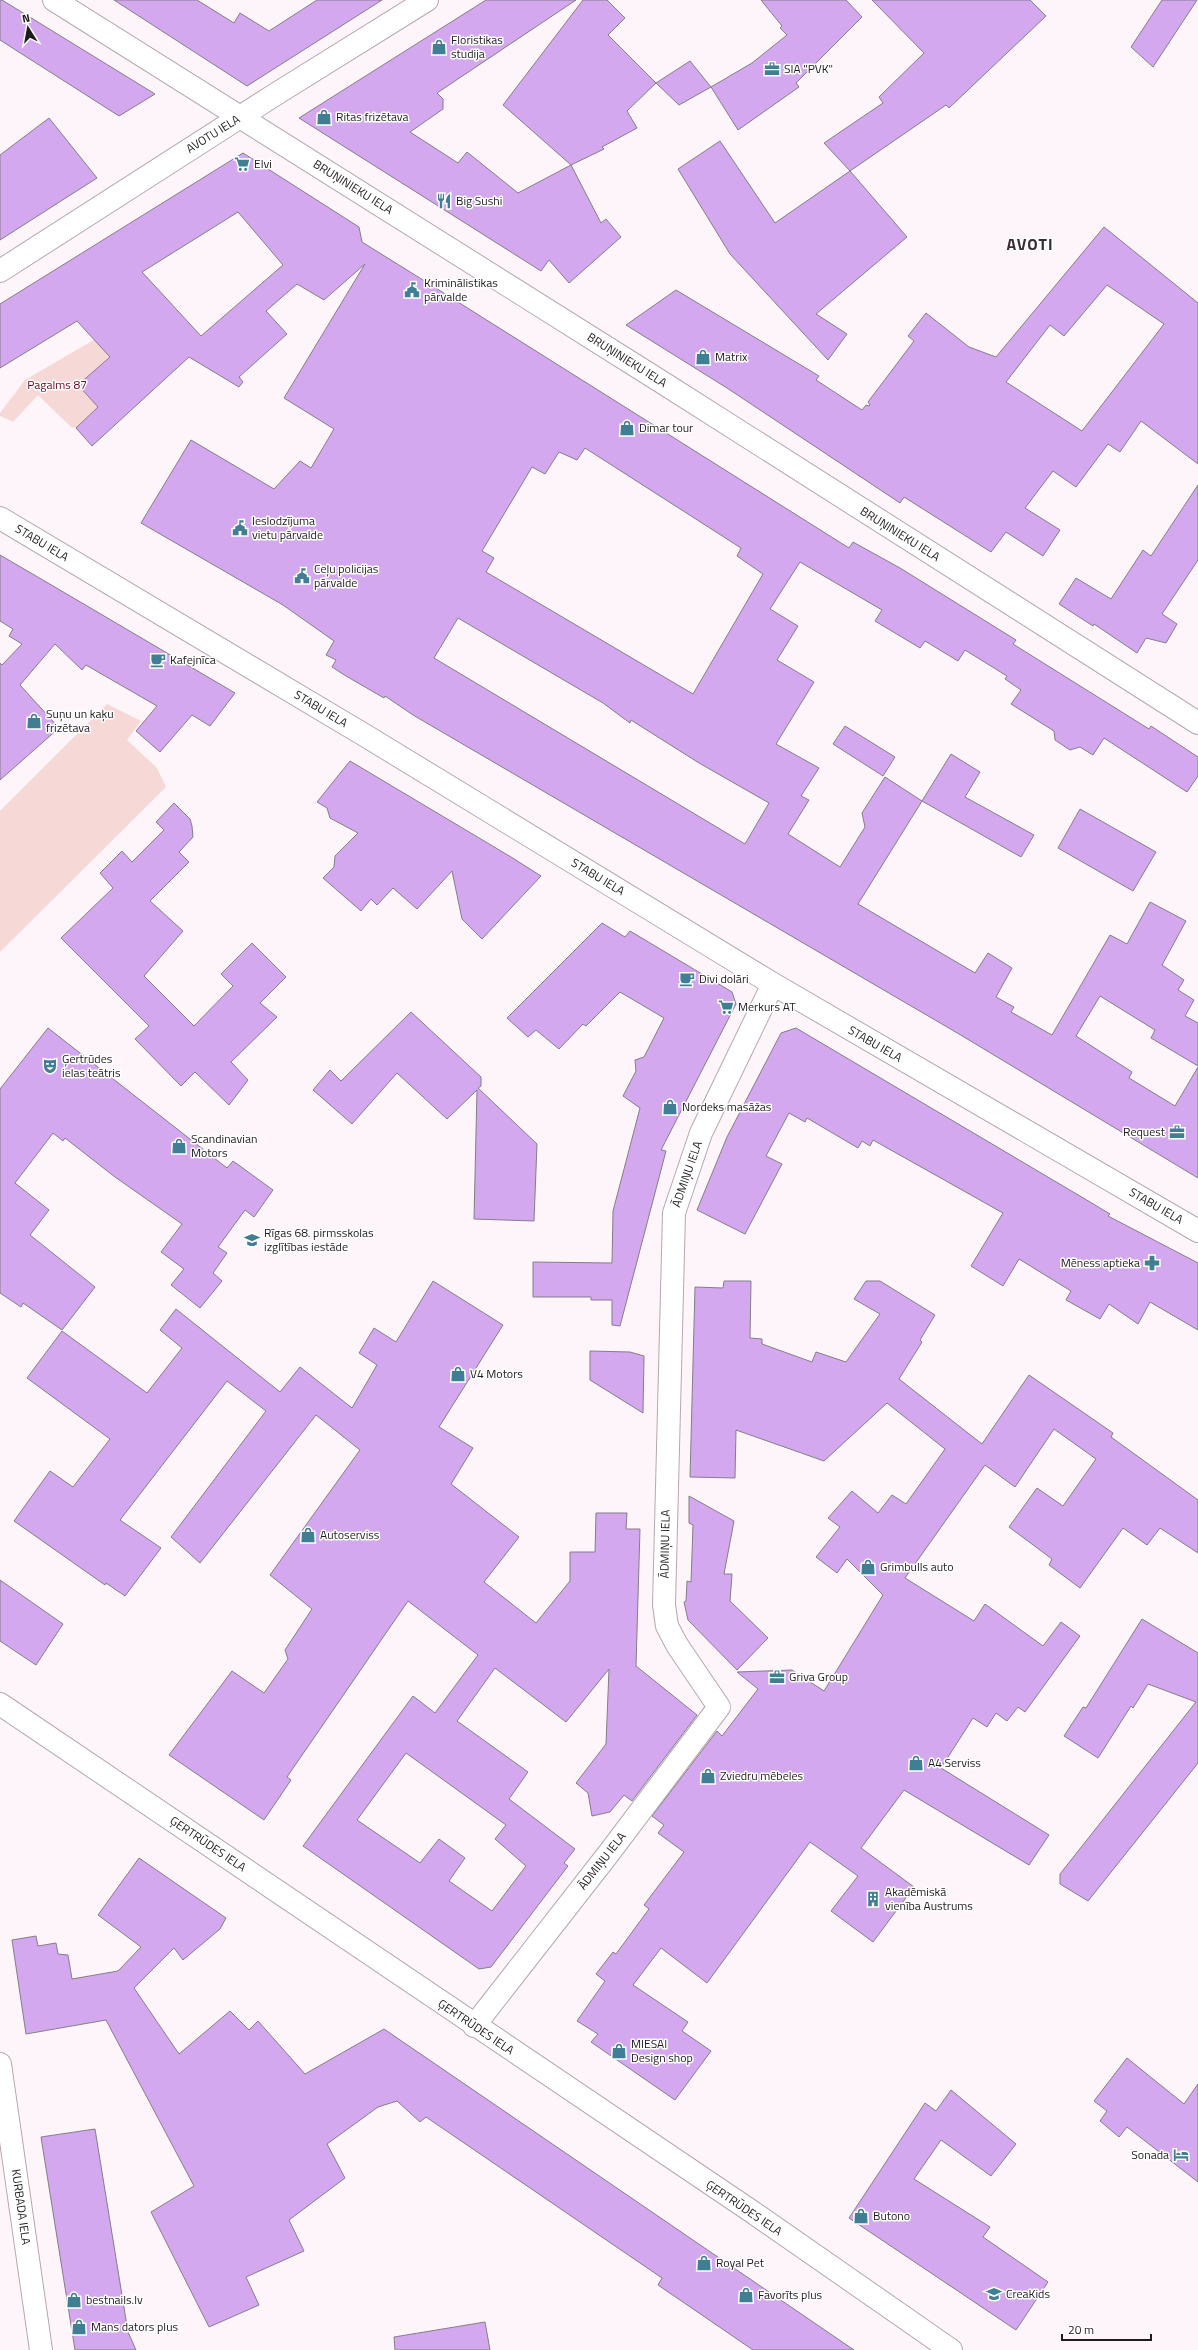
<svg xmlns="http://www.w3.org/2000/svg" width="1198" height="2350" viewBox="0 0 1198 2350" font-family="'Titillium Web',sans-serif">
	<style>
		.green { fill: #f6d8d7 }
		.building { fill: #d4a8ee; stroke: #857d89; fill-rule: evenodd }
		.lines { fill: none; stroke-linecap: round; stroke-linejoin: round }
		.minor-casing { stroke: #b5a7b1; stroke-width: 24 }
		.minor { stroke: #fff; stroke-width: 22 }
		.labels { text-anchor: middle; stroke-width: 3; stroke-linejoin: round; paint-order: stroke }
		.poi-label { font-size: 12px; fill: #1f1a1e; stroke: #fff; text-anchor: start }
		.street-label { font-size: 12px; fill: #1f1a1e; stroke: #fff }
		.park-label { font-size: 12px; fill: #71041c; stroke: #fff }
		.district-label { font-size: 16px; font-weight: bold; letter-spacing: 1px; fill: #382d35; stroke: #fff }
	</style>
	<rect width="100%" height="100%" fill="#fef5fb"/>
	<path class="green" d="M 97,338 L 110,357 L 78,385 L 98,407 L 76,428 L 71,427 L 38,395 L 13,422 L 0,416 L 0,413 L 25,380 Z
		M 107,704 L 141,721 L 127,740 L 157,768 L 166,787 L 0,952 L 0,811 Z"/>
	<path class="building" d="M 0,0 L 2,0 L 155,94 L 119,116 L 0,40 Z
		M 114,0 L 197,0 L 234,23 L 240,13 L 269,31 L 317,0 L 382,0 L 247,86 Z
		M 486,0 L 576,0 L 437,93 L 443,99 L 443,109 L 410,132 L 458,163 L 467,152 L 518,193 L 571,165 L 601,223 L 606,219 L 621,237 L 569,283 L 549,260 L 541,271 L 299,118 Z
		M 583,0 L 607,0 L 625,18 L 608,35 L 656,83 L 627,111 L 637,128 L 602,147 L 604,149 L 571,165 L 503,105 Z
		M 761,0 L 846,0 L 862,17 L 796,83 L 799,87 L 738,130 L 711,87 L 752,63 L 787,35 L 780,28 L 782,26 Z
		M 872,0 L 1030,0 L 1046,16 L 949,108 L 946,105 L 850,171 L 824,143 L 883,103 L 879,97 L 924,53 Z
		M 1162,0 L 1197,0 L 1153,67 L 1131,47 Z
		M 690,61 L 711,87 L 679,105 L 656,83 Z
		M 49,118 L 97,178 L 0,240 L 0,155 Z
		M 720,141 L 775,223 L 850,171 L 907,237 L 816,314 L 847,334 L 828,360 L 730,254 L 678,169 Z
		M 243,153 L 359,227 L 362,242 L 423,280 L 849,548 L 853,542 L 900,568 L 1016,640 L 1013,644 L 1149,729 L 1151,726 L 1198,757 L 1198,776 L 1187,792 L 1104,738 L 1093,755 L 1080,747 L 1070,750 L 1055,740 L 1054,731 L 1011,704 L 1021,690 L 1005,679 L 1007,676 L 965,650 L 958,661 L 925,641 L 920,648 L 875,621 L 882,610 L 800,562 L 770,609 L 798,626 L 777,660 L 814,682 L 776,744 L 819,768 L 801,796 L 809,800 L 788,834 L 840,867 L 865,827 L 862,813 L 885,777 L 922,801 L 858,904 L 975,973 L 988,953 L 1012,968 L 996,997 L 1014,1007 L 1011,1012 L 1052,1035 L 1110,935 L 1127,944 L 1150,902 L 1186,921 L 1162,965 L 1184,980 L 1178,990 L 1194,1000 L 1185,1016 L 1198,1023 L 1198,1066 L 1151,1038 L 1155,1030 L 1100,996 L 1076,1036 L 1132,1072 L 1129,1078 L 1175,1106 L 1198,1067 L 1198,1178 L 959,1034 L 413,715 L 385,696 L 384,698 L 346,676 L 332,667 L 336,660 L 326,655 L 334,641 L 283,605 L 141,523 L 191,440 L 274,489 L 300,461 L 311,468 L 334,429 L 284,398 L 365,264 L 324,300 L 297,284 L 266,311 L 287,334 L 239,377 L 243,382 L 239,387 L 189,357 L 92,446 L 76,428 L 98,407 L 78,385 L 110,357 L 77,321 L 0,368 L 0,304 ZM 238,212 L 283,265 L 201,336 L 142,272 ZM 585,448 L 741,548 L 737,556 L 763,574 L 693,694 L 486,572 L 494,558 L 482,551 L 532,467 L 545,474 L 559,452 L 577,460 ZM 458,618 L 603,703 L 630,723 L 631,720 L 699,763 L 769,803 L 745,844 L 434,658 Z
		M 1104,227 L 1198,303 L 1198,464 L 1141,421 L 1120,452 L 1108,444 L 1076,487 L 1053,471 L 1025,508 L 1060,530 L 1043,556 L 1006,532 L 991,552 L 904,497 L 900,503 L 727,388 L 626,325 L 676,290 L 819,376 L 816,380 L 862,410 L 866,405 L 869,406 L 870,405 L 868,402 L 914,341 L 908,336 L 926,313 L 969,347 L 996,357 ZM 1107,285 L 1164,324 L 1082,431 L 1006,382 L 1050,325 L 1064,336 Z
		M 1198,485 L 1198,560 L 1162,614 L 1177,624 L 1166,643 L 1146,638 L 1137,653 L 1094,624 L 1093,626 L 1059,604 L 1076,578 L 1111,599 L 1143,550 L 1151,556 Z
		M 0,555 L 48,583 L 235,693 L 210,726 L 192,715 L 160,752 L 136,731 L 157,706 L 86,665 L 82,670 L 55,644 L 20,685 L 59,728 L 0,780 L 0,663 L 2,665 L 22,644 L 9,636 L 13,629 L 0,621 Z
		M 845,726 L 895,757 L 883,776 L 833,744 Z
		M 951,754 L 980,772 L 965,797 L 1034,835 L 1021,857 L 922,801 Z
		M 350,761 L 511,857 L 541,876 L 482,939 L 462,919 L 452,871 L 417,909 L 393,888 L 377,905 L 371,899 L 361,911 L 323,878 L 334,867 L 335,856 L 358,833 L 330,818 L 327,808 L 317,802 Z
		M 174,803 L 190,819 L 192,826 L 193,837 L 179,852 L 189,862 L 150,901 L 183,931 L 144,976 L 194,1026 L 233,986 L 221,974 L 252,943 L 286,977 L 260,1003 L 277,1017 L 231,1062 L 248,1080 L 229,1105 L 195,1072 L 181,1086 L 135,1039 L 149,1026 L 61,938 L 113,888 L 100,873 L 122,851 L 132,862 L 164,830 L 156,822 Z
		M 1080,809 L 1156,852 L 1133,891 L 1058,848 Z
		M 602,923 L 625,937 L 630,931 L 722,986 L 732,992 L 736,1004 L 661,1150 L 666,1151 L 620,1326 L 612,1325 L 612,1300 L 591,1300 L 591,1297 L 533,1297 L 533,1262 L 612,1263 L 613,1211 L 640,1108 L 623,1096 L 636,1071 L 635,1060 L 644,1057 L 664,1018 L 620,992 L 586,1026 L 583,1024 L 559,1049 L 536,1030 L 528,1037 L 507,1018 Z
		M 411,1012 L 481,1077 L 481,1086 L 478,1088 L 537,1144 L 534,1221 L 474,1219 L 477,1090 L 447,1119 L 397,1073 L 352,1124 L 313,1090 L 330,1070 L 341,1081 Z
		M 48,1028 L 227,1168 L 233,1161 L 273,1190 L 254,1217 L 245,1210 L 218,1247 L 227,1253 L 213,1273 L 222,1281 L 200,1308 L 171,1285 L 184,1269 L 161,1252 L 182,1224 L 115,1177 L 65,1138 L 63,1141 L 53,1133 L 15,1183 L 49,1210 L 30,1235 L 95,1287 L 62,1330 L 23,1303 L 21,1307 L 0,1293 L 0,1089 Z
		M 796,1028 L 1085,1199 L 1110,1214 L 1108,1216 L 1198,1263 L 1198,1330 L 1150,1302 L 1138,1324 L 1109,1304 L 1100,1319 L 1066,1300 L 1071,1291 L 1019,1259 L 1003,1286 L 971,1266 L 1003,1213 L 873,1140 L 870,1146 L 862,1141 L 858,1148 L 807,1118 L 805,1122 L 789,1113 L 766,1156 L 782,1164 L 745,1234 L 697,1210 L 727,1137 L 781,1033 Z
		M 433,1281 L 503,1325 L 439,1427 L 473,1448 L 451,1484 L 519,1537 L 484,1582 L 536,1623 L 570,1581 L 570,1552 L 595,1552 L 596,1513 L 627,1513 L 626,1529 L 640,1529 L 636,1666 L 697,1715 L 632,1801 L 624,1795 L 610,1812 L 592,1816 L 588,1793 L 576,1783 L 606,1744 L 609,1669 L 566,1722 L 495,1668 L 457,1721 L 528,1772 L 509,1799 L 575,1849 L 564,1863 L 568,1866 L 491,1967 L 479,1969 L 303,1846 L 413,1696 L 435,1713 L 478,1655 L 408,1601 L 287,1777 L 291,1780 L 264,1820 L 169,1755 L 232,1671 L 264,1693 L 288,1659 L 285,1650 L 312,1609 L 270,1575 L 360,1450 L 316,1415 L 200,1563 L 171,1537 L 266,1411 L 227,1381 L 120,1520 L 161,1548 L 125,1596 L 106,1583 L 105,1585 L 14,1521 L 50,1471 L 73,1487 L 110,1439 L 27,1378 L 62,1331 L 147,1393 L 182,1348 L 160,1330 L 176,1309 L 280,1392 L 300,1367 L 352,1408 L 377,1365 L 359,1353 L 374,1328 L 396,1342 ZM 406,1753 L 506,1825 L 495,1839 L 526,1866 L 492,1911 L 449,1881 L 465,1858 L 439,1839 L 420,1863 L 357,1820 Z
		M 724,1281 L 751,1281 L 750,1338 L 762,1339 L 762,1344 L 812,1362 L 816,1352 L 846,1362 L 880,1314 L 854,1299 L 866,1281 L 880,1281 L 935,1315 L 920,1340 L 922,1342 L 899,1379 L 982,1444 L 1029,1375 L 1113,1433 L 1111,1437 L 1198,1500 L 1198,1553 L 1160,1528 L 1147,1545 L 1123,1528 L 1080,1588 L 1049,1565 L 1052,1559 L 1009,1527 L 1037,1488 L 1063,1506 L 1096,1459 L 1054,1429 L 1015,1487 L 985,1465 L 905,1578 L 974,1621 L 985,1604 L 1043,1646 L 1061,1622 L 1080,1636 L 1025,1712 L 1018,1707 L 1007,1721 L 996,1713 L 987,1727 L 973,1718 L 941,1768 L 1049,1835 L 1029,1865 L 904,1790 L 861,1848 L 914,1887 L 873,1942 L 831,1911 L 858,1876 L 810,1842 L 707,1983 L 661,1948 L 633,1985 L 688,2022 L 682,2031 L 711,2051 L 675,2100 L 591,2042 L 598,2034 L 577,2021 L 605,1981 L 596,1974 L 613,1952 L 616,1954 L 649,1909 L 644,1905 L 684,1852 L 658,1833 L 664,1825 L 652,1816 L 717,1731 L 722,1736 L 758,1689 L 737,1672 L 792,1670 L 824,1691 L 883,1595 L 847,1559 L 837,1573 L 816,1557 L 840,1527 L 828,1518 L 852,1491 L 878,1513 L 892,1495 L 906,1504 L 945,1449 L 887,1403 L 824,1461 L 736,1430 L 735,1478 L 690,1477 L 695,1287 L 723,1288 Z
		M 590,1351 L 630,1352 L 644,1356 L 643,1413 L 590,1380 Z
		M 689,1496 L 734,1521 L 724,1574 L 732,1574 L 730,1601 L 768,1638 L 737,1670 L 688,1620 L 684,1602 L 686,1601 L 687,1581 L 691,1582 L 693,1525 L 689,1523 Z
		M 0,1580 L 63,1624 L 36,1665 L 0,1641 Z
		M 1142,1619 L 1198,1653 L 1198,1763 L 1088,1901 L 1060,1884 L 1060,1874 L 1196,1702 L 1148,1684 L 1133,1708 L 1131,1706 L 1098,1758 L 1064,1736 L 1083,1707 L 1086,1708 Z
		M 139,1858 L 226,1918 L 220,1929 L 183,1960 L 174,1948 L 134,1988 L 179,2054 L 230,2011 L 249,2030 L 258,2021 L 305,2074 L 384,2029 L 854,2350 L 753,2350 L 658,2285 L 662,2278 L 426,2117 L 420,2122 L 397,2101 L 378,2107 L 327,2144 L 345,2178 L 289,2220 L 304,2251 L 246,2277 L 259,2305 L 209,2327 L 151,2212 L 194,2186 L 106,2020 L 26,2034 L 12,1940 L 36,1936 L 38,1946 L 56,1943 L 58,1954 L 68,1955 L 72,1979 L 118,1971 L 141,1947 L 98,1915 Z
		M 1127,2058 L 1184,2104 L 1198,2084 L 1198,2182 L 1127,2127 L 1119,2137 L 1100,2121 L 1107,2111 L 1094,2101 Z
		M 951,2090 L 1016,2144 L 991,2176 L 941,2140 L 914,2179 L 990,2227 L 983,2237 L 1048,2282 L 1016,2330 L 849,2218 L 925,2103 L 936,2111 Z
		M 95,2129 L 128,2332 L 136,2350 L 75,2350 L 41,2137 Z
		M 485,2322 L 490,2350 L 395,2350 L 394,2337 Z"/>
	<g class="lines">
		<g class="minor-casing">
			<path id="minor" d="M 54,0 L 660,381 L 1198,723
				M 0,271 L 276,94 L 427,0
				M 0,518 L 366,736 L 773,984 L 1198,1231
				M 0,1704 L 751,2211 L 951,2350
				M 474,2026 L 609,1853 L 719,1707 L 677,1645 L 667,1626 L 664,1605 L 674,1213 L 701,1133 L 773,984
				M 0,2064 L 41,2350"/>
		</g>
		<use href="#minor" class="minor"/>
	</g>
	<defs>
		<g id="shop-bare" transform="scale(1.2)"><path d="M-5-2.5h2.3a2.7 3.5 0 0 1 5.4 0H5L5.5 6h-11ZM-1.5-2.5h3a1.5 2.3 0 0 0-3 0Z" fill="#407e94" stroke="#fff" stroke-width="2.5" paint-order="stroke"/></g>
		<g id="office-bare" transform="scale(1.2)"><path d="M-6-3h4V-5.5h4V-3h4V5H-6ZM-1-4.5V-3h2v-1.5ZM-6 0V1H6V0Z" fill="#407e94" stroke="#fff" stroke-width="2.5" paint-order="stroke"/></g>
		<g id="supermarket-bare" transform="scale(1.2)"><path d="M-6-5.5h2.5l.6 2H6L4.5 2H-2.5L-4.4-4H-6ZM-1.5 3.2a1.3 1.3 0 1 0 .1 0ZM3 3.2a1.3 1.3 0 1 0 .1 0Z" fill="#407e94" stroke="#fff" stroke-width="2.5" paint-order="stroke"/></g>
		<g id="restaurant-bare" transform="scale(1.2)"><path d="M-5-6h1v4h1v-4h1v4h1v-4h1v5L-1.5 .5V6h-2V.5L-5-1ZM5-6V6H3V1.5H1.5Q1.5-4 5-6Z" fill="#407e94" stroke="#fff" stroke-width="2.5" paint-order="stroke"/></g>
		<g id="civic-bare" transform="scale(1.2)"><path d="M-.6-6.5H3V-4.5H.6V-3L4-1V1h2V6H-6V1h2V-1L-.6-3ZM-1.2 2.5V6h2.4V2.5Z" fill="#407e94" stroke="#fff" stroke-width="2.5" paint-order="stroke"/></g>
		<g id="cafe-bare" transform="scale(1.2)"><path d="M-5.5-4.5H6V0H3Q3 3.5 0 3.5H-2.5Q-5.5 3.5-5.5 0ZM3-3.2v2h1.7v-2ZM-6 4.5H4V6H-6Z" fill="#407e94" stroke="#fff" stroke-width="2.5" paint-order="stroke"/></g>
		<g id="theatre-bare" transform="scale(1.2)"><path d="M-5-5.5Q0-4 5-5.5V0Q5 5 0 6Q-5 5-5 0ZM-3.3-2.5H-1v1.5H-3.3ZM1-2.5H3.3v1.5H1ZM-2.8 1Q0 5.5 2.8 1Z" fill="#407e94" stroke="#fff" stroke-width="2.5" paint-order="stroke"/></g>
		<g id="school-bare" transform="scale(1.2)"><path d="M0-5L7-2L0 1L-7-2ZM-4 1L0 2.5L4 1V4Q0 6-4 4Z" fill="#407e94" stroke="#fff" stroke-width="2.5" paint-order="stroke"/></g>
		<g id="pharmacy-bare" transform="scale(1.2)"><path d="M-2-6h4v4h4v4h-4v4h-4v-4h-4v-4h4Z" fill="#407e94" stroke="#fff" stroke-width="2.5" paint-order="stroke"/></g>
		<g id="building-bare" transform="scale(1.2)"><path d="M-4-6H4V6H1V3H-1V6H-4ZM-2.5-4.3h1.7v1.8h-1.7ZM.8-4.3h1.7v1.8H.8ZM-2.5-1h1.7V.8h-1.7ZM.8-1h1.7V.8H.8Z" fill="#407e94" stroke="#fff" stroke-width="2.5" paint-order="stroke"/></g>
		<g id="hotel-bare" transform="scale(1.2)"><path d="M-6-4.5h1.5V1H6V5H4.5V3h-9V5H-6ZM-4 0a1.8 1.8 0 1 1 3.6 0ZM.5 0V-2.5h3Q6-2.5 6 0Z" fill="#407e94" stroke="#fff" stroke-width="2.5" paint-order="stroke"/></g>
	</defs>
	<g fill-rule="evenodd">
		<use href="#shop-bare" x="439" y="47"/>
		<use href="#office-bare" x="772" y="69"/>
		<use href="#shop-bare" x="324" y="117"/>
		<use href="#supermarket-bare" x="242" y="164"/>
		<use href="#restaurant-bare" x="444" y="201"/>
		<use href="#civic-bare" x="412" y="290"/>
		<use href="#shop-bare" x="703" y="357"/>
		<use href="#shop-bare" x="627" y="428"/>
		<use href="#civic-bare" x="240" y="528"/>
		<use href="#civic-bare" x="302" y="576"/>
		<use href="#cafe-bare" x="158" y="660"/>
		<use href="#shop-bare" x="34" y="721"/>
		<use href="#cafe-bare" x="687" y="979"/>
		<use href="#supermarket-bare" x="726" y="1007"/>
		<use href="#theatre-bare" x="50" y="1066"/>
		<use href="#shop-bare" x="670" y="1107"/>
		<use href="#office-bare" x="1177" y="1132"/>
		<use href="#shop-bare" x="179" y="1146"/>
		<use href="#school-bare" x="252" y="1240"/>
		<use href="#pharmacy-bare" x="1152" y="1263"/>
		<use href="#shop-bare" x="458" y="1374"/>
		<use href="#shop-bare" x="308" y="1535"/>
		<use href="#shop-bare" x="868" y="1567"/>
		<use href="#office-bare" x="777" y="1677"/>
		<use href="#shop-bare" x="916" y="1763"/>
		<use href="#shop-bare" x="708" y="1776"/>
		<use href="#building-bare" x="873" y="1899"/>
		<use href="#shop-bare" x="619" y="2051"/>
		<use href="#hotel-bare" x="1181" y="2155"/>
		<use href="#shop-bare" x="861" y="2216"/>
		<use href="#shop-bare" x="704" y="2263"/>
		<use href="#school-bare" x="994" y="2294"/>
		<use href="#shop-bare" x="746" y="2295"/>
		<use href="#shop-bare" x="74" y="2300"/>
		<use href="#shop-bare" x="79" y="2327"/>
	</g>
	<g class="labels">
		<g class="poi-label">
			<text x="451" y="44">Floristikas<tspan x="451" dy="14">studija</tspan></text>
			<text x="784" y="73">SIA "PVK"</text>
			<text x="336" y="121">Ritas frizētava</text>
			<text x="254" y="168">Elvi</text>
			<text x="456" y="205">Big Sushi</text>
			<text x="424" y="287">Kriminālistikas<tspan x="424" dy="14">pārvalde</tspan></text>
			<text x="715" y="361">Matrix</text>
			<text x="639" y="432">Dimar tour</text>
			<text x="252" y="525">Ieslodzījuma<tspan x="252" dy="14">vietu pārvalde</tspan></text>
			<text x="314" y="573">Ceļu policijas<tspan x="314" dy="14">pārvalde</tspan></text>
			<text x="170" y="664">Kafejnīca</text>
			<text x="46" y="718">Suņu un kaķu<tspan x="46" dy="14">frizētava</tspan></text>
			<text x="699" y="983">Divi dolāri</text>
			<text x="738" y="1011">Merkurs AT</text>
			<text x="62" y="1063">Ģertrūdes<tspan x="62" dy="14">ielas teātris</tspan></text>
			<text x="682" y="1111">Nordeks masāžas</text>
			<text x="1165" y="1136" text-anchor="end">Request</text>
			<text x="191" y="1143">Scandinavian<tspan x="191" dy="14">Motors</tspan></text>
			<text x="264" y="1237">Rīgas 68. pirmsskolas<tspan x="264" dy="14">izglītības iestāde</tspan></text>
			<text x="1140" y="1267" text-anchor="end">Mēness aptieka</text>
			<text x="470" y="1378">V4 Motors</text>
			<text x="320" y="1539">Autoserviss</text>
			<text x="880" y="1571">Grimbulls auto</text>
			<text x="789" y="1681">Griva Group</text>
			<text x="928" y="1767">A4 Serviss</text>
			<text x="720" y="1780">Zviedru mēbeles</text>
			<text x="885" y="1896">Akadēmiskā<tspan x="885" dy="14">vienība Austrums</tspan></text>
			<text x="631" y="2048">MIESAI<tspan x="631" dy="14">Design shop</tspan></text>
			<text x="1169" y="2159" text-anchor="end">Sonada</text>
			<text x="873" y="2220">Butono</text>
			<text x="716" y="2267">Royal Pet</text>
			<text x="1006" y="2298">CreaKids</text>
			<text x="758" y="2299">Favorīts plus</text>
			<text x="86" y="2304">bestnails.lv</text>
			<text x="91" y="2331">Mans dators plus</text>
		</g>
		<g class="street-label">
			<text transform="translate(213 134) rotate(-32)" y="4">AVOTU IELA</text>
			<text transform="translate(353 187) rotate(32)" y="4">BRUŅINIEKU IELA</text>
			<text transform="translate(627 360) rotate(32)" y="4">BRUŅINIEKU IELA</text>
			<text transform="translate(900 534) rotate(32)" y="4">BRUŅINIEKU IELA</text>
			<text transform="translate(42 543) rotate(31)" y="4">STABU IELA</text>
			<text transform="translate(321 709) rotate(31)" y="4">STABU IELA</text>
			<text transform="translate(598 877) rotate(31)" y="4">STABU IELA</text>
			<text transform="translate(875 1044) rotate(30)" y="4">STABU IELA</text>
			<text transform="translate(687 1174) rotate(-71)" y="4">ĀDMIŅU IELA</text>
			<text transform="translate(1156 1206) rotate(30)" y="4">STABU IELA</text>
			<text transform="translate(665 1544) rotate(-89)" y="4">ĀDMIŅU IELA</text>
			<text transform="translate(208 1844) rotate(34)" y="4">ĢERTRŪDES IELA</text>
			<text transform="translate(602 1861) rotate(-52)" y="4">ĀDMIŅU IELA</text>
			<text transform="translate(476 2027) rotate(34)" y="4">ĢERTRŪDES IELA</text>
			<text transform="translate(21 2207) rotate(82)" y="4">KURBADA IELA</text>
			<text transform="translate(744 2208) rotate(34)" y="4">ĢERTRŪDES IELA</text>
		</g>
		<g class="park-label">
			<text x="57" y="389">Pagalms 87</text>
		</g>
		<g class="district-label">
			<text x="1030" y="250">AVOTI</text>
		</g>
	</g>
	<g transform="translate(28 28) rotate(349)" stroke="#ffffff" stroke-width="3" paint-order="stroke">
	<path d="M0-3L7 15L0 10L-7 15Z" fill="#1f1a1e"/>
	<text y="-6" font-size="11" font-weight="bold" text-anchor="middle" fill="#1f1a1e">N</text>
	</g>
	<path d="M1062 2334v6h89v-6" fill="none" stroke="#1f1a1e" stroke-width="2"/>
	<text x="1068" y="2334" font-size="12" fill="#1f1a1e" stroke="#ffffff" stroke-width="3" paint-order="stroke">20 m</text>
</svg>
